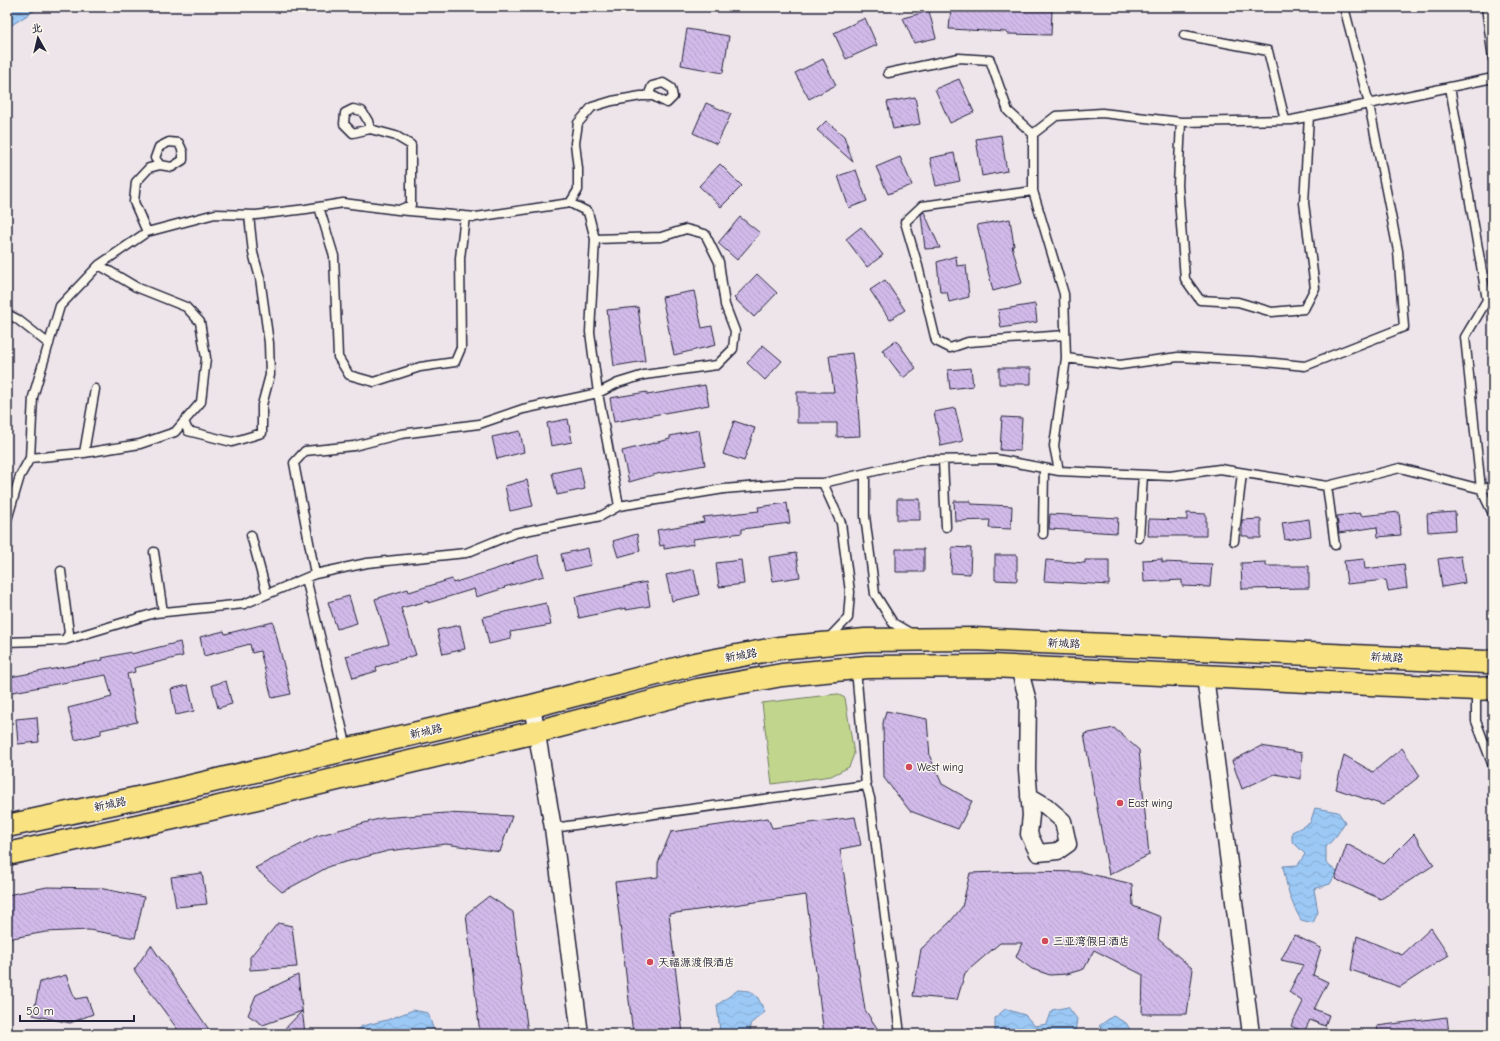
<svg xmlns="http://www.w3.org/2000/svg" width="1500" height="1041" viewBox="0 0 1500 1041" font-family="'Comic Neue','LXGW WenKai TC',sans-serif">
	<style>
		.green { fill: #c1d68c; stroke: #727c64 }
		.water { fill: url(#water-waves); stroke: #6b86ab }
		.building { fill: url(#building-back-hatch); stroke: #22223b }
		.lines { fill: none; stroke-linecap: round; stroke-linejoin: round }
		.lane-casing { stroke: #22223b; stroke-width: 11 }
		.street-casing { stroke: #22223b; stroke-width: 19 }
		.primary-casing { stroke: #22223b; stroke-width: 25 }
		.lane { stroke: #fbf7ec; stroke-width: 8 }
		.street { stroke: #fbf7ec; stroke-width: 16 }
		.primary { stroke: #f8e281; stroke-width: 22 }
		.poi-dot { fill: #d1495b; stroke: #fbf7ec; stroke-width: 1.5 }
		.labels { text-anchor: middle; stroke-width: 3; stroke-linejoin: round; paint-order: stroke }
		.street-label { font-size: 11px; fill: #22223b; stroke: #fbf7ec }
		.poi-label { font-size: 11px; fill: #22223b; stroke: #fbf7ec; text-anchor: start }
	</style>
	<defs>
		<pattern id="water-waves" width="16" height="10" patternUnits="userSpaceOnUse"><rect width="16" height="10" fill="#9bc8f5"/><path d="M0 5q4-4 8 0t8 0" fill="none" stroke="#85acd3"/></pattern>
		<pattern id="building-back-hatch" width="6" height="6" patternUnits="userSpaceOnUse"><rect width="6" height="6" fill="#d1bae9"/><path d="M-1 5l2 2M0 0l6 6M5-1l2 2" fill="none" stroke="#b3a0c9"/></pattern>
	</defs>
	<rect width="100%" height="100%" fill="#eee5eb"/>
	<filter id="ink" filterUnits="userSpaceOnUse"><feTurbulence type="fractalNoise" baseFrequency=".025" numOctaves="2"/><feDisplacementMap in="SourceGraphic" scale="8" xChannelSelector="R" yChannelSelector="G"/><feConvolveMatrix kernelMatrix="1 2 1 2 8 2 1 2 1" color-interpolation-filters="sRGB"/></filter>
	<g filter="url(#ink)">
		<path class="green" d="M 837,694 L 845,698 L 854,754 L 849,767 L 831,776 L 772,784 L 762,703 Z"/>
		<path class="water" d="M 7,7 L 40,7 L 7,28 Z
			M 1315,808 L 1338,812 L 1345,822 L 1337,835 L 1326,847 L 1326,863 L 1337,872 L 1330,884 L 1314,889 L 1318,912 L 1313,923 L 1301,920 C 1290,901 1287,888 1283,866 L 1298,865 L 1305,854 L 1292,841 L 1292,832 L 1310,823 Z
			M 738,990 L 750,991 L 758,998 L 765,1012 L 750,1024 L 751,1034 L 725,1034 L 720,1031 L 717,1005 Z
			M 1068,1007 L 1077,1019 L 1075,1032 L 1076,1034 L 995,1034 L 995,1018 L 1005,1009 L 1025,1015 L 1035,1026 L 1047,1024 L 1052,1010 Z
			M 413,1010 L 428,1013 L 435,1034 L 353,1034 L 362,1026 L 387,1020 Z
			M 1113,1016 L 1126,1023 L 1133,1034 L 1106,1034 L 1099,1026 Z"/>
		<path class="building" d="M 951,8 L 1007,11 L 1007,10 L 1052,10 L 1051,35 L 1007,34 L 1007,32 L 949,29 Z
			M 929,11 L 936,38 L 914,43 L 903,18 Z
			M 865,18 L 877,45 L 846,59 L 834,33 Z
			M 687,29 L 729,36 L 723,73 L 681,65 Z
			M 823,59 L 836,85 L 809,99 L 795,73 Z
			M 959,79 L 974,112 L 950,123 L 935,89 Z
			M 915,97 L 920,124 L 893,129 L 887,102 Z
			M 706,103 L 731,114 L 717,144 L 693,133 Z
			M 826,121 L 844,136 L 853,162 L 817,130 Z
			M 1001,135 L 1007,171 L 982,176 L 976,139 Z
			M 954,153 L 960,181 L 936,186 L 930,158 Z
			M 900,157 L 912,185 L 888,194 L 876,167 Z
			M 720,164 L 742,186 L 721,207 L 699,186 Z
			M 856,170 L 867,201 L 849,208 L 838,176 Z
			M 924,212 L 940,248 L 925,249 L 921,214 Z
			M 740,217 L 760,233 L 737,260 L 718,243 Z
			M 1010,219 L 1014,246 L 1012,246 L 1022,283 L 993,291 L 977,225 Z
			M 861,227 L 883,255 L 867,267 L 846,239 Z
			M 956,256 L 957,266 L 966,265 L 969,297 L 949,302 L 947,292 L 940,292 L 937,262 Z
			M 757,274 L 777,293 L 754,317 L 734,298 Z
			M 885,280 L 905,310 L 890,320 L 870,290 Z
			M 694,291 L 702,328 L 712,326 L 716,345 L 674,355 L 662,297 Z
			M 1035,304 L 1037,322 L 1001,328 L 998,310 Z
			M 638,307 L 645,361 L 614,366 L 607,310 Z
			M 896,340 L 916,368 L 903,378 L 882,350 Z
			M 763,345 L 782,361 L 765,380 L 747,363 Z
			M 852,353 L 857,390 L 860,436 L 837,437 L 837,423 L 797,423 L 797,392 L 834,392 L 829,356 Z
			M 971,368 L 973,386 L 950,389 L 948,370 Z
			M 999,368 L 1031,368 L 1031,384 L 999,384 Z
			M 705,385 L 709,405 L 614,422 L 610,398 L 647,392 L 647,395 Z
			M 955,408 L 963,441 L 941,446 L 934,412 Z
			M 1002,417 L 1022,418 L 1020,451 L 1000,450 Z
			M 568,419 L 572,442 L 551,446 L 547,423 Z
			M 734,421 L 755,428 L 744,461 L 723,454 Z
			M 699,430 L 705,465 L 657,474 L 629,482 L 622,451 L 670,439 L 670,436 Z
			M 520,431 L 524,452 L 497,459 L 492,437 Z
			M 580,467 L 585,489 L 557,495 L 552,473 Z
			M 527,480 L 533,506 L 510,511 L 505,486 Z
			M 897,499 L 920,499 L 920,520 L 897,520 Z
			M 954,501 L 971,501 L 971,504 L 1012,506 L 1011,529 L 989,528 L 990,520 L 955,521 Z
			M 787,503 L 790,523 L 742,529 L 742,533 L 693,539 L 694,544 L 664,549 L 664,545 L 660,546 L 657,530 L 704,522 L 703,517 L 759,511 L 758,507 Z
			M 1399,512 L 1401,535 L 1378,537 L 1377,527 L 1339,533 L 1337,516 L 1361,513 L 1361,516 Z
			M 1455,512 L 1456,530 L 1428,532 L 1427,514 Z
			M 1187,513 L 1206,514 L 1206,536 L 1148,536 L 1149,519 L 1187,520 Z
			M 1050,514 L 1118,518 L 1117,533 L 1049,529 Z
			M 1261,519 L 1261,538 L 1249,538 L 1248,536 L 1242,536 L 1242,520 Z
			M 1309,519 L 1311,536 L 1285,540 L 1282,523 Z
			M 637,534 L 640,551 L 618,557 L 613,541 Z
			M 952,547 L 971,548 L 970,574 L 951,573 Z
			M 588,548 L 591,565 L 565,571 L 561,554 Z
			M 896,549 L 924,549 L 924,572 L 896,572 Z
			M 796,553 L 800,577 L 773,581 L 769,557 Z
			M 538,555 L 544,576 L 504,587 L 505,588 L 476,597 L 474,589 L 428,603 L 428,601 L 401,608 L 416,655 L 376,667 L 377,671 L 353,678 L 346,656 L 389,644 L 375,599 L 408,589 L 409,592 L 452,579 L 453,583 L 514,563 L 513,562 Z
			M 995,555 L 1017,555 L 1017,581 L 995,580 Z
			M 1461,556 L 1465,583 L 1442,587 L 1438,559 Z
			M 1162,559 L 1162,562 L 1212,564 L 1210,587 L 1182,586 L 1182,580 L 1144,582 L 1143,560 Z
			M 1364,559 L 1365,569 L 1404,564 L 1407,588 L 1388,591 L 1386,580 L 1347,584 L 1344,561 Z
			M 741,560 L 744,584 L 719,587 L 716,563 Z
			M 1046,560 L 1085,563 L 1085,560 L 1109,560 L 1109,585 L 1044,581 Z
			M 1266,562 L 1266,566 L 1309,566 L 1309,588 L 1242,589 L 1241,563 Z
			M 694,569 L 699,595 L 672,601 L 666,575 Z
			M 646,582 L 650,606 L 626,610 L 626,608 L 579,618 L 575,597 Z
			M 349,596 L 357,623 L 337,629 L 328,602 Z
			M 546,603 L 551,625 L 510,632 L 511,639 L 489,644 L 483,617 Z
			M 273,622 L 291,694 L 272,698 L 260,651 L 252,653 L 250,644 L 204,656 L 200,637 L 224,631 L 225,634 Z
			M 460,625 L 465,649 L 443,654 L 437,630 Z
			M 180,642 L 183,656 L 134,668 L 135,672 L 127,674 L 137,722 L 101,730 L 101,734 L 75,740 L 68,708 L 112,697 L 106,675 L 13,692 L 10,677 L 103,660 L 102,658 L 131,652 L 131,654 Z
			M 226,681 L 232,704 L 218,708 L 212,685 Z
			M 188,685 L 194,711 L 176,715 L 171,689 Z
			M 886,711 L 927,719 L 930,757 L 942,784 L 972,801 L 958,829 L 910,811 L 884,778 L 883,723 Z
			M 37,717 L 39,742 L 18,744 L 16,719 Z
			M 1114,728 L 1139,750 L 1149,855 L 1109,875 L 1084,734 Z
			M 1261,746 L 1302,753 L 1301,779 L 1275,774 L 1242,789 L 1232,761 Z
			M 1402,748 L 1420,776 L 1383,805 L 1336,789 L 1344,755 L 1373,772 Z
			M 446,813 L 512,816 L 500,852 L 446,844 L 388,851 L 330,866 L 282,892 L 255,868 L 317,836 L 382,818 Z
			M 855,817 L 861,845 L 840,849 L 865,1010 L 881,1034 L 824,1034 L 806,895 L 669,914 L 683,1034 L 633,1034 L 615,882 L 658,877 L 658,863 L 671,832 L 768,818 L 772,828 Z
			M 1414,834 L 1434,865 L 1381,899 L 1335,879 L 1347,844 L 1384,864 Z
			M 1026,871 L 1082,872 L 1132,884 L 1133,906 L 1161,917 L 1158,939 L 1193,969 L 1187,1014 L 1142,1014 L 1143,975 L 1094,950 L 1084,969 L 1067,974 L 1050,975 L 1032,969 L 1016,957 L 1022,943 L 1000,943 L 965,973 L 957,1000 L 913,996 L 921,949 L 950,922 L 962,907 L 970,873 Z
			M 202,873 L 207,904 L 176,907 L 171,877 Z
			M 47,887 L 99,888 L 144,897 L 135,938 L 89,930 L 46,932 L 7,939 L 7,895 Z
			M 489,896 L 513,912 L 528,1034 L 480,1034 L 466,914 Z
			M 278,923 L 292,926 L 297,967 L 250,970 L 250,957 Z
			M 1431,928 L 1449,955 L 1400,987 L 1351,970 L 1357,936 L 1402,955 Z
			M 1294,935 L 1321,948 L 1313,975 L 1328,982 L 1314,1009 L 1329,1015 L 1325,1026 L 1310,1020 L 1304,1032 L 1291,1026 L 1303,1002 L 1289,992 L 1303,965 L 1281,960 Z
			M 151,945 L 212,1034 L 181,1034 L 134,970 Z
			M 66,975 L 75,999 L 87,997 L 93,1014 L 70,1023 L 33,1015 L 40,982 Z
			M 298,975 L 305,1034 L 280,1034 L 302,1011 L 263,1025 L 248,1015 L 256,995 Z
			M 1447,1017 L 1449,1034 L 1378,1034 L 1377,1026 Z"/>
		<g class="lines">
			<g class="lane-casing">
				<path id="lane" d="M 1486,7 L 1493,59
					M 1184,35 L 1268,51 L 1285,120
					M 888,73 L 959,58 L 990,60 L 1008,111 L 1033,134 L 1033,191 L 1064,294 L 1066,358 L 1054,446 L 1059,471 L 1170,476 L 1220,469 L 1327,486 L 1400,468 L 1481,489 L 1493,487
					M 1450,87 L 1487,300 L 1493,302
					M 1181,122 L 1178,185 L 1185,279 L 1200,300 L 1238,302 L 1272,312 L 1304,309 L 1315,288 L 1304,203 L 1309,116
					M 370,129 L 368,121 L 362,111 L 353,109 L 345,113 L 344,124 L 353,133 L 370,129 L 396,136 L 411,145 L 411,205 L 401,209
					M 1033,134 L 1056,116 L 1102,113 L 1181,122 L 1292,120 L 1493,78
					M 1033,191 L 922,206 L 905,222 L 918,266 L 936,341 L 950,348 L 968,342 L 1065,335
					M 570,203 L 578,190 L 578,169 L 575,143 L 578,123 L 592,107 L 612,101 L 641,96 L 653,96 L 667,103 L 673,97 L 671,88 L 663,83 L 652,86 L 648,96
					M 319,207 L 334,256 L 338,357 L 349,375 L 374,382 L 420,367 L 455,362 L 461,348 L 460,258 L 465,216
					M 147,232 L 134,202 L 136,182 L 149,168 L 160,165 L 172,167 L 183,160 L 183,152 L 179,143 L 169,142 L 159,147 L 155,158 L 160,165
					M 1487,300 L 1465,337 L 1481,489 L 1493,514
					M 7,314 L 17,319 L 49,344
					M 1066,358 L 1120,365 L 1178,357 L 1254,361 L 1305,366 L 1404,327 L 1398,251 L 1369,104 L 1344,7
					M 184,421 L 188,431 L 232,442 L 262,433 L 262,405 L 270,375 L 269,343 L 260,278 L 253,253 L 249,215
					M 84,453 L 95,389
					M 30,458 L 33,397 L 60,306 L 99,265
					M 943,460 L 946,527
					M 865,474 L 865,516 L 875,594 L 893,623 L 912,634
					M 823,483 L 841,523 L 850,592 L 848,618 L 828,639
					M 1327,486 L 1335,545
					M 7,520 L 20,476 L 30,458 L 84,453 L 140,444 L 175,432 L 201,402 L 206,358 L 200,322 L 186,307 L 136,287 L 99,265 L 147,232 L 215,214 L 256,215 L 306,209 L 343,203 L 398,210 L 476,217 L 570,203 L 588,212 L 595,239 L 590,332 L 598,393 L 619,506
					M 1043,534 L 1044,468
					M 251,535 L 267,594
					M 1139,538 L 1143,475
					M 1234,541 L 1242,473
					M 154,552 L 163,612
					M 61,571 L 69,633 L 65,640
					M 315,574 L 294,463 L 305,451 L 354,446 L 401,434 L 479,424 L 523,409 L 598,393 L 618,383 L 644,375 L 717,365 L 733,349 L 735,331 L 725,305 L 719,262 L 705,234 L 686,229 L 661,237 L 595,239
					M 306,578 L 347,748
					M 7,642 L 65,640 L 155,613 L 244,604 L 315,574 L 367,563 L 466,553 L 515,533 L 601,516 L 619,506 L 724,489 L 794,483 L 823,483 L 923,460 L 996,459 L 1059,471
					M 856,669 L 866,785 L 870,798 L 900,1034
					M 1476,690 L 1476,721 L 1493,766
					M 553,828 L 866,785"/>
			</g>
			<g class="street-casing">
				<path id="street" d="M 1019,668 L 1028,701 L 1027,770 L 1031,815 L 1029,834 L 1038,853 L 1058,851 L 1068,844 L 1063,821 L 1046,806 L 1029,796
					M 1205,676 L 1251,1034
					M 532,706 L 553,828 L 580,1034"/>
			</g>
			<g class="primary-casing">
				<path id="primary" d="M 7,826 L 166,792 L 532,706 L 695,664 L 779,648 L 865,640 L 974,639 L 1486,662 L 1493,661
					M 7,854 L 173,818 L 536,732 L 698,690 L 782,675 L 867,667 L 992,666 L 1476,689 L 1493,688"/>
			</g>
			<use href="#lane" class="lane"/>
			<use href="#street" class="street"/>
			<use href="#primary" class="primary"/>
		</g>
	</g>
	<g class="poi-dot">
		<circle cx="909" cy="767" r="4"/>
		<circle cx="1120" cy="803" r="4"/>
		<circle cx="1045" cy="941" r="4"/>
		<circle cx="650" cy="962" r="4"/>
	</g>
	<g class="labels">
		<g class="street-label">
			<text transform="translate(1064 643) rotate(2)" y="4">新城路</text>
			<text transform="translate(741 655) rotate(-10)" y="4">新城路</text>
			<text transform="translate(1387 657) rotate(3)" y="4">新城路</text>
			<text transform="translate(426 731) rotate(-13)" y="4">新城路</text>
			<text transform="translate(110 804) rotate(-12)" y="4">新城路</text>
		</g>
		<g class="poi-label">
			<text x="917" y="771">West wing</text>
			<text x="1128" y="807">East wing</text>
			<text x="1053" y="945">三亚湾假日酒店</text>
			<text x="658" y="966">天福源渡假酒店</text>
		</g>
	</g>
	<rect width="1500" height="1041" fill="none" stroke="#fbf7ec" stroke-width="24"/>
	<rect x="12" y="12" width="1476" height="1017" fill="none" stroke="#22223b" stroke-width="1.5" filter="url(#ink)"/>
	<g transform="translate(38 38) rotate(352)" stroke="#fbf7ec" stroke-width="3" paint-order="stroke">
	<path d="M0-3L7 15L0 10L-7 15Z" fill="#22223b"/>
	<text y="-6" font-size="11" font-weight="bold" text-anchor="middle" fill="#22223b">北</text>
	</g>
	<path d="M20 1015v6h114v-6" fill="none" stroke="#22223b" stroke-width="2"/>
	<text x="26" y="1015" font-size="12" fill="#22223b" stroke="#fbf7ec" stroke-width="3" paint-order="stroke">50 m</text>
</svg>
